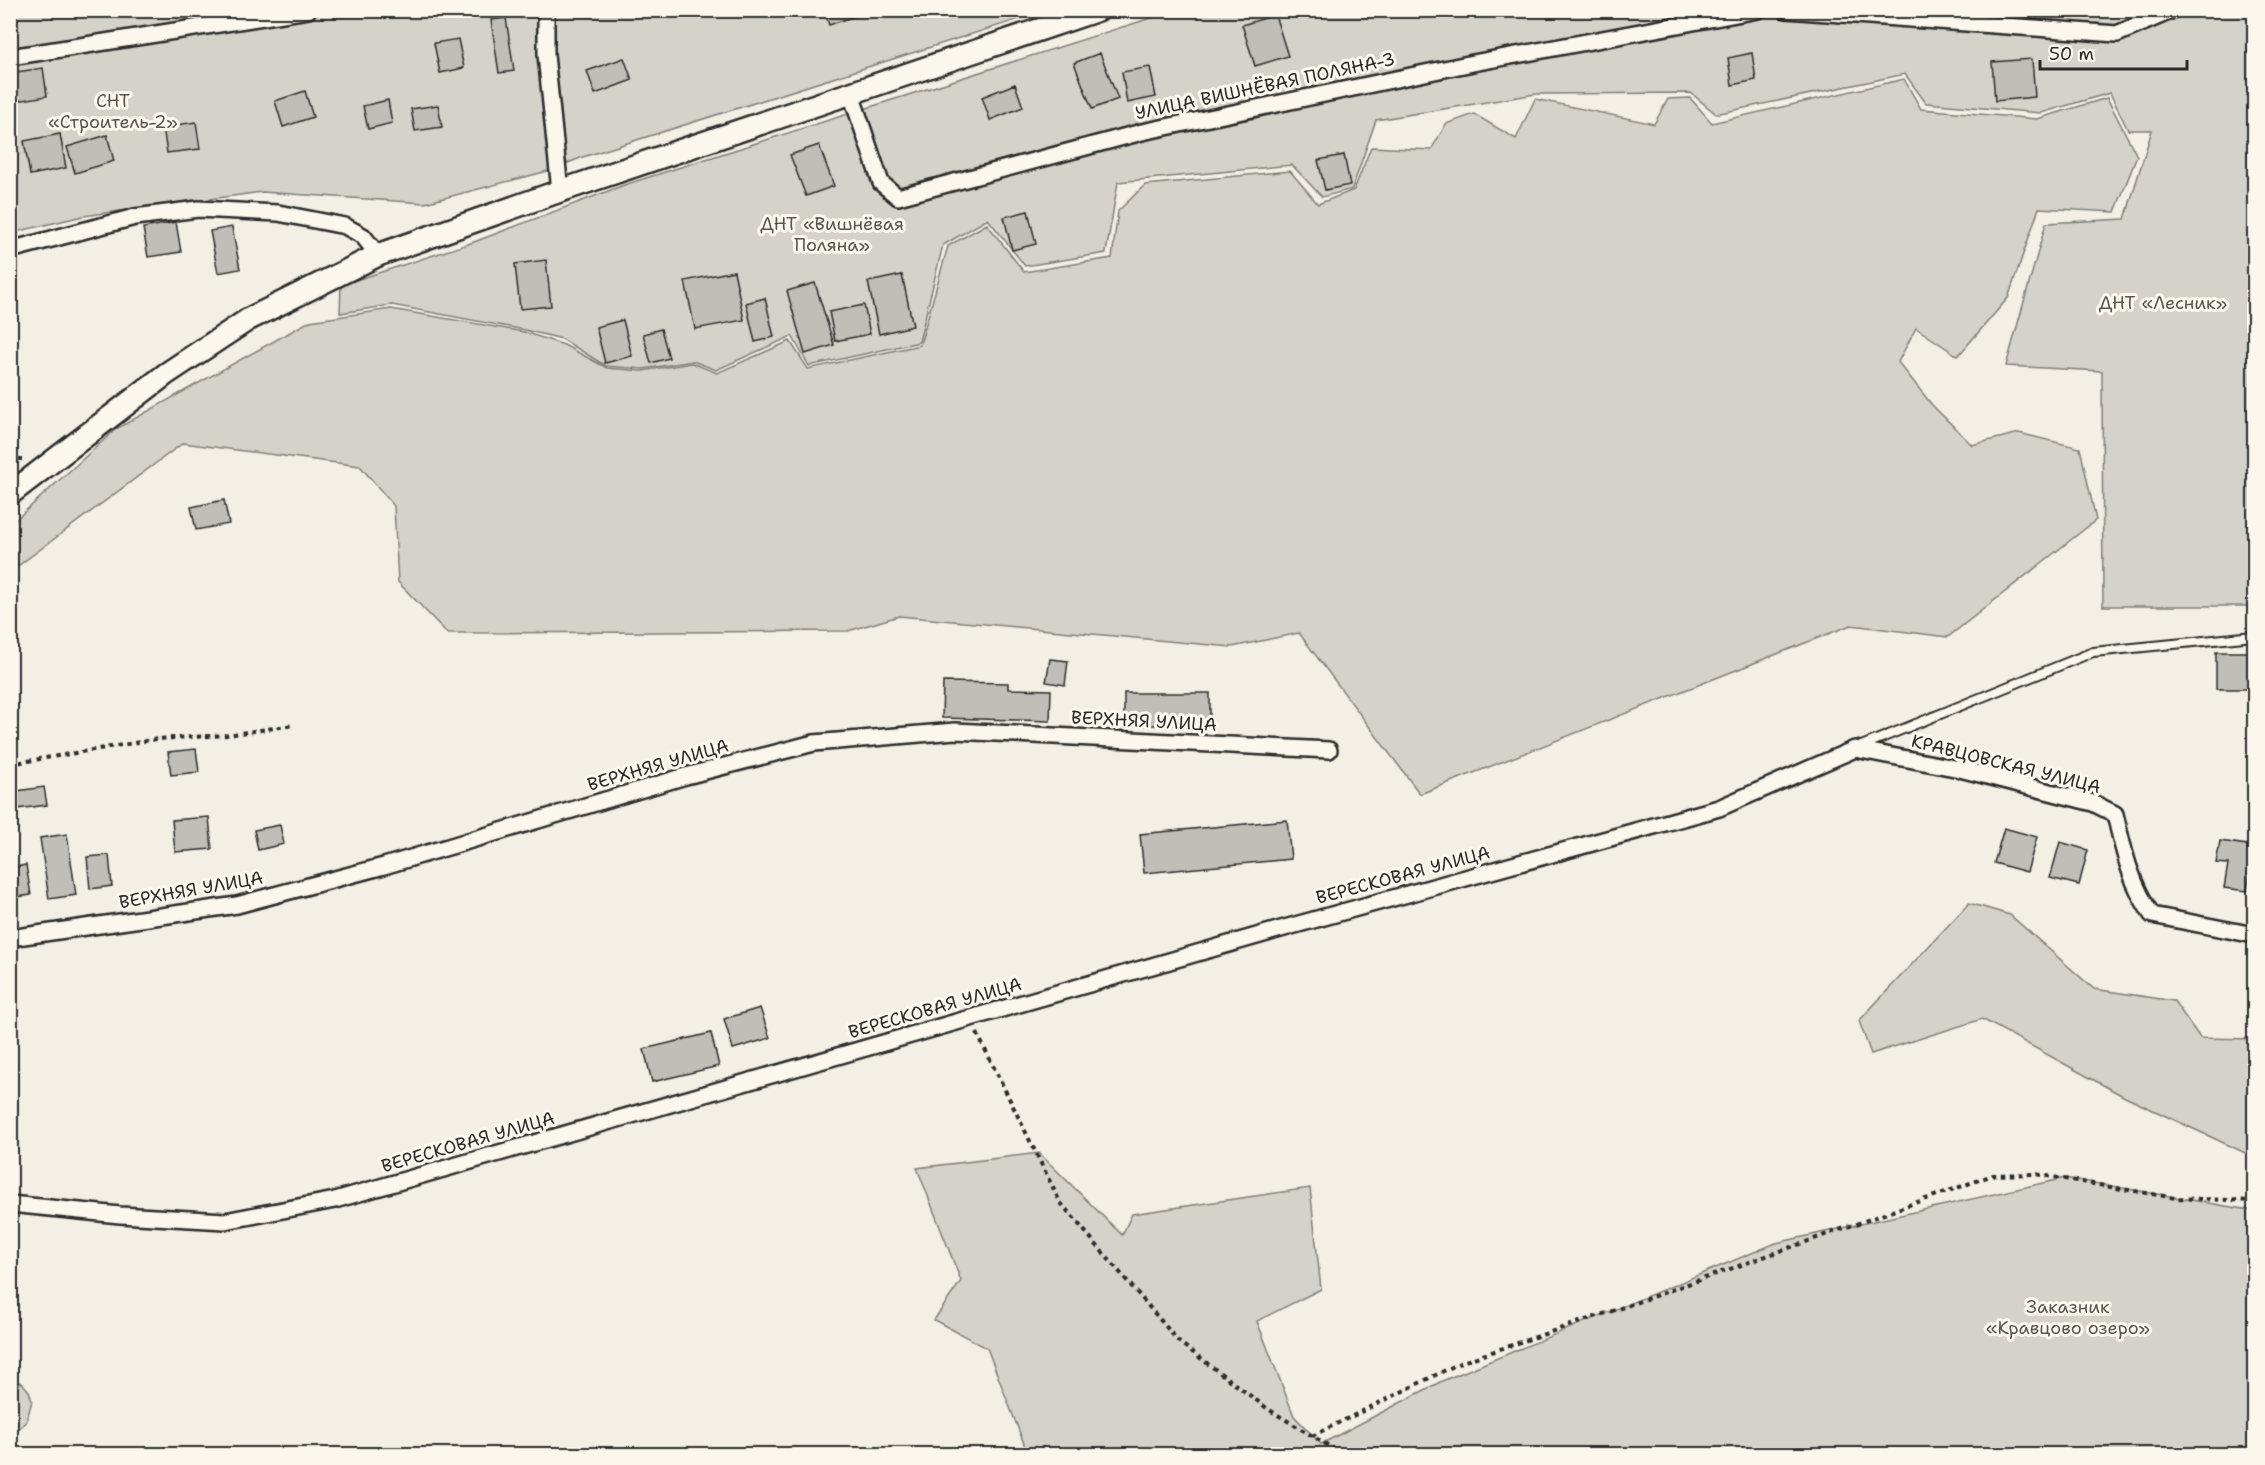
<svg xmlns="http://www.w3.org/2000/svg" width="2265" height="1465" viewBox="0 0 2265 1465" font-family="'Shantell Sans',sans-serif">
	<style>
		.green { fill: #d5d2c9; stroke: #807e7a; stroke-width: 1.5 }
		.building { fill: #c0beb6; stroke: #2b2b2b; stroke-width: 1.5 }
		.lines { fill: none; stroke-linecap: round; stroke-linejoin: round }
		.service-casing { stroke: #2b2b2b; stroke-width: 12 }
		.minor-casing { stroke: #2b2b2b; stroke-width: 20 }
		.secondary-casing { stroke: #2b2b2b; stroke-width: 26 }
		.path { stroke: #2b2b2b; stroke-width: 4; stroke-dasharray: 4.5 4.5; stroke-linecap: butt }
		.service { stroke: #fbf7ec; stroke-width: 8 }
		.minor { stroke: #fbf7ec; stroke-width: 15 }
		.secondary { stroke: #fbf7ec; stroke-width: 21 }
		.labels { text-anchor: middle; stroke-width: 6; stroke-linejoin: round; paint-order: stroke }
		.street-label { font-size: 18px; fill: #2b2b2b; stroke: #fbf7ec }
		.park-label { font-size: 18px; fill: #565552; stroke: #fbf7ec }
	</style>
	<rect width="100%" height="100%" fill="#f3efe4"/>
	<filter id="ink" filterUnits="userSpaceOnUse"><feTurbulence type="fractalNoise" baseFrequency=".0167" numOctaves="2"/><feDisplacementMap in="SourceGraphic" scale="12" xChannelSelector="R" yChannelSelector="G"/><feConvolveMatrix kernelMatrix="1 2 1 2 8 2 1 2 1" color-interpolation-filters="sRGB"/></filter>
	<g filter="url(#ink)">
		<path class="green" d="M 10,11 L 1045,11 L 583,157 L 548,171 L 425,203 L 262,192 L 83,216 L 11,233 Z
			M 1173,11 L 2254,11 L 2254,606 L 2103,606 L 2102,371 L 2006,366 L 2046,223 L 2125,219 L 2152,130 L 2128,130 L 2110,93 L 2041,113 L 1926,103 L 1905,74 L 1716,114 L 1691,93 L 1536,94 L 1376,120 L 1352,189 L 1322,197 L 1292,165 L 1118,182 L 1106,253 L 1025,266 L 988,219 L 943,245 L 919,342 L 809,366 L 792,336 L 716,370 L 693,361 L 643,369 L 606,366 L 562,339 L 525,330 L 392,305 L 340,313 L 341,285 L 474,242 L 624,185 Z
			M 1904,79 L 1921,109 L 2037,119 L 2107,98 L 2137,156 L 2115,212 L 2039,208 L 2008,298 L 1958,356 L 1916,328 L 1898,362 L 1932,405 L 1972,445 L 2019,433 L 2080,448 L 2096,520 L 1948,637 L 1851,625 L 1420,794 L 1299,633 L 1232,647 L 899,616 L 848,631 L 447,633 L 398,582 L 394,506 L 360,466 L 183,443 L 11,571 L 11,524 L 116,429 L 310,321 L 391,309 L 524,332 L 564,345 L 607,368 L 642,371 L 692,363 L 717,373 L 790,341 L 808,369 L 920,345 L 948,246 L 987,224 L 1024,272 L 1112,258 L 1118,211 L 1145,185 L 1290,171 L 1318,204 L 1354,190 L 1371,147 L 1431,150 L 1446,124 L 1474,114 L 1516,139 L 1535,99 L 1654,124 L 1668,99 L 1690,98 L 1712,123 Z
			M 1969,903 L 2010,915 L 2094,989 L 2174,1001 L 2200,1038 L 2254,1039 L 2254,1157 L 2125,1097 L 1982,1019 L 1871,1054 L 1859,1021 Z
			M 1039,1153 L 1122,1235 L 1132,1214 L 1310,1188 L 1321,1289 L 1257,1321 L 1294,1416 L 1321,1444 L 1442,1381 L 1776,1243 L 2065,1178 L 2254,1211 L 2254,1454 L 1028,1454 L 987,1348 L 934,1320 L 961,1281 L 917,1168 Z
			M 11,1380 L 22,1383 L 29,1391 L 32,1401 L 26,1422 L 11,1436 Z"/>
		<path class="building" d="M 824,10 L 853,10 L 855,16 L 829,25 Z
			M 1275,15 L 1288,56 L 1255,66 L 1242,25 Z
			M 506,18 L 514,71 L 499,73 L 491,20 Z
			M 458,39 L 464,68 L 440,73 L 434,43 Z
			M 1100,53 L 1118,99 L 1092,109 L 1074,63 Z
			M 1752,53 L 1756,80 L 1732,85 L 1728,58 Z
			M 624,58 L 632,80 L 595,94 L 587,71 Z
			M 2032,59 L 2035,97 L 1995,101 L 1992,62 Z
			M 1150,67 L 1156,97 L 1127,103 L 1122,72 Z
			M 43,68 L 47,96 L 10,102 L 10,73 Z
			M 1015,84 L 1023,107 L 990,120 L 982,97 Z
			M 305,91 L 313,117 L 283,127 L 275,101 Z
			M 388,100 L 392,123 L 368,129 L 363,106 Z
			M 438,105 L 442,127 L 415,131 L 411,109 Z
			M 196,122 L 200,149 L 167,153 L 163,127 Z
			M 60,134 L 66,168 L 30,175 L 24,141 Z
			M 107,135 L 114,161 L 75,173 L 67,147 Z
			M 819,145 L 834,186 L 806,196 L 790,155 Z
			M 1344,155 L 1350,185 L 1325,190 L 1318,160 Z
			M 1028,211 L 1036,244 L 1012,250 L 1004,217 Z
			M 176,222 L 181,252 L 148,257 L 143,228 Z
			M 232,227 L 240,269 L 218,273 L 210,231 Z
			M 546,260 L 551,306 L 520,309 L 515,264 Z
			M 734,271 L 744,320 L 695,329 L 685,281 Z
			M 902,275 L 913,326 L 879,334 L 868,282 Z
			M 815,283 L 834,345 L 805,354 L 787,291 Z
			M 765,298 L 774,337 L 755,342 L 746,303 Z
			M 864,305 L 870,334 L 835,341 L 829,312 Z
			M 623,320 L 632,356 L 605,363 L 596,327 Z
			M 661,329 L 669,358 L 651,363 L 643,334 Z
			M 224,500 L 229,524 L 196,530 L 191,507 Z
			M 2216,652 L 2254,652 L 2254,689 L 2216,689 Z
			M 1050,659 L 1068,661 L 1065,685 L 1046,682 Z
			M 943,682 L 1008,683 L 1008,689 L 1051,690 L 1050,721 L 942,718 Z
			M 1124,693 L 1210,693 L 1210,725 L 1124,725 Z
			M 196,749 L 199,772 L 171,775 L 168,752 Z
			M 44,787 L 47,805 L 10,810 L 10,792 Z
			M 209,817 L 212,849 L 175,852 L 172,820 Z
			M 1287,820 L 1291,859 L 1144,873 L 1140,834 Z
			M 280,825 L 284,844 L 258,850 L 254,830 Z
			M 2004,828 L 2037,837 L 2027,872 L 1994,863 Z
			M 67,834 L 76,895 L 49,899 L 40,838 Z
			M 2220,841 L 2254,846 L 2247,891 L 2224,888 L 2228,864 L 2216,863 Z
			M 2060,842 L 2088,850 L 2079,885 L 2050,878 Z
			M 109,855 L 112,886 L 90,889 L 87,857 Z
			M 26,865 L 31,895 L 10,898 L 10,868 Z
			M 760,1008 L 770,1038 L 733,1049 L 724,1019 Z
			M 711,1033 L 719,1066 L 652,1082 L 644,1049 Z"/>
		<g class="lines">
			<g class="service-casing">
				<path id="service" d="M 1859,747 L 2093,652 L 2254,636"/>
			</g>
			<g class="minor-casing">
				<path id="minor" d="M 546,10 L 546,55 L 560,191
					M 1786,10 L 2117,34 L 2173,10
					M 10,57 L 308,10
					M 851,94 L 881,183 L 898,197 L 1142,132 L 1473,63 L 1758,10
					M 10,250 L 135,217 L 198,209 L 278,213 L 345,226 L 363,236 L 378,255
					M 10,938 L 237,905 L 384,866 L 686,776 L 814,743 L 955,731 L 1329,750
					M 10,1204 L 120,1215 L 225,1221 L 335,1200 L 1288,927 L 1719,808 L 1855,749 L 1960,769 L 2093,803 L 2115,814 C 2124,852 2130,882 2152,915 L 2254,935"/>
			</g>
			<g class="secondary-casing">
				<path id="secondary" d="M 10,494 L 166,374 L 249,319 L 378,255 L 560,191 L 1098,10"/>
			</g>
			<path class="path" d="M 10,459 L 22,459
				M 10,764 L 157,739 L 227,735 L 294,725
				M 977,1033 L 1060,1202 L 1179,1342 L 1268,1409 L 1342,1454
				M 1312,1436 L 1462,1362 L 1618,1309 L 1993,1175 L 2035,1174 L 2175,1198 L 2254,1201"/>
			<use href="#service" class="service"/>
			<use href="#minor" class="minor"/>
			<use href="#secondary" class="secondary"/>
		</g>
	</g>
	<g class="labels">
		<g class="street-label">
			<text transform="translate(1265 86) rotate(-12)" y="6">УЛИЦА ВИШНЁВАЯ ПОЛЯНА-3</text>
			<text transform="translate(1144 721) rotate(3)" y="6">ВЕРХНЯЯ УЛИЦА</text>
			<text transform="translate(2006 764) rotate(14)" y="6">КРАВЦОВСКАЯ УЛИЦА</text>
			<text transform="translate(658 765) rotate(-16)" y="6">ВЕРХНЯЯ УЛИЦА</text>
			<text transform="translate(1403 875) rotate(-15)" y="6">ВЕРЕСКОВАЯ УЛИЦА</text>
			<text transform="translate(191 890) rotate(-10)" y="6">ВЕРХНЯЯ УЛИЦА</text>
			<text transform="translate(935 1008) rotate(-16)" y="6">ВЕРЕСКОВАЯ УЛИЦА</text>
			<text transform="translate(468 1142) rotate(-16)" y="6">ВЕРЕСКОВАЯ УЛИЦА</text>
		</g>
		<g class="park-label">
			<text x="113" y="107">СНТ<tspan x="113" dy="21">«Строитель-2»</tspan></text>
			<text x="832" y="230">ДНТ «Вишнёвая<tspan x="832" dy="21">Поляна»</tspan></text>
			<text x="2163" y="309">ДНТ «Лесник»</text>
			<text x="2068" y="1313">Заказник<tspan x="2068" dy="21">«Кравцово озеро»</tspan></text>
		</g>
	</g>
	<rect width="2265" height="1465" fill="none" stroke="#fbf7ec" stroke-width="36"/>
	<rect x="18" y="18" width="2229" height="1429" fill="none" stroke="#2b2b2b" stroke-width="2" filter="url(#ink)"/>
	<path d="M2040 60v9h147v-9" fill="none" stroke="#2b2b2b" stroke-width="3"/>
	<text x="2049" y="60" font-size="18" fill="#2b2b2b" stroke="#fbf7ec" stroke-width="4.5" paint-order="stroke">50 m</text>
</svg>
